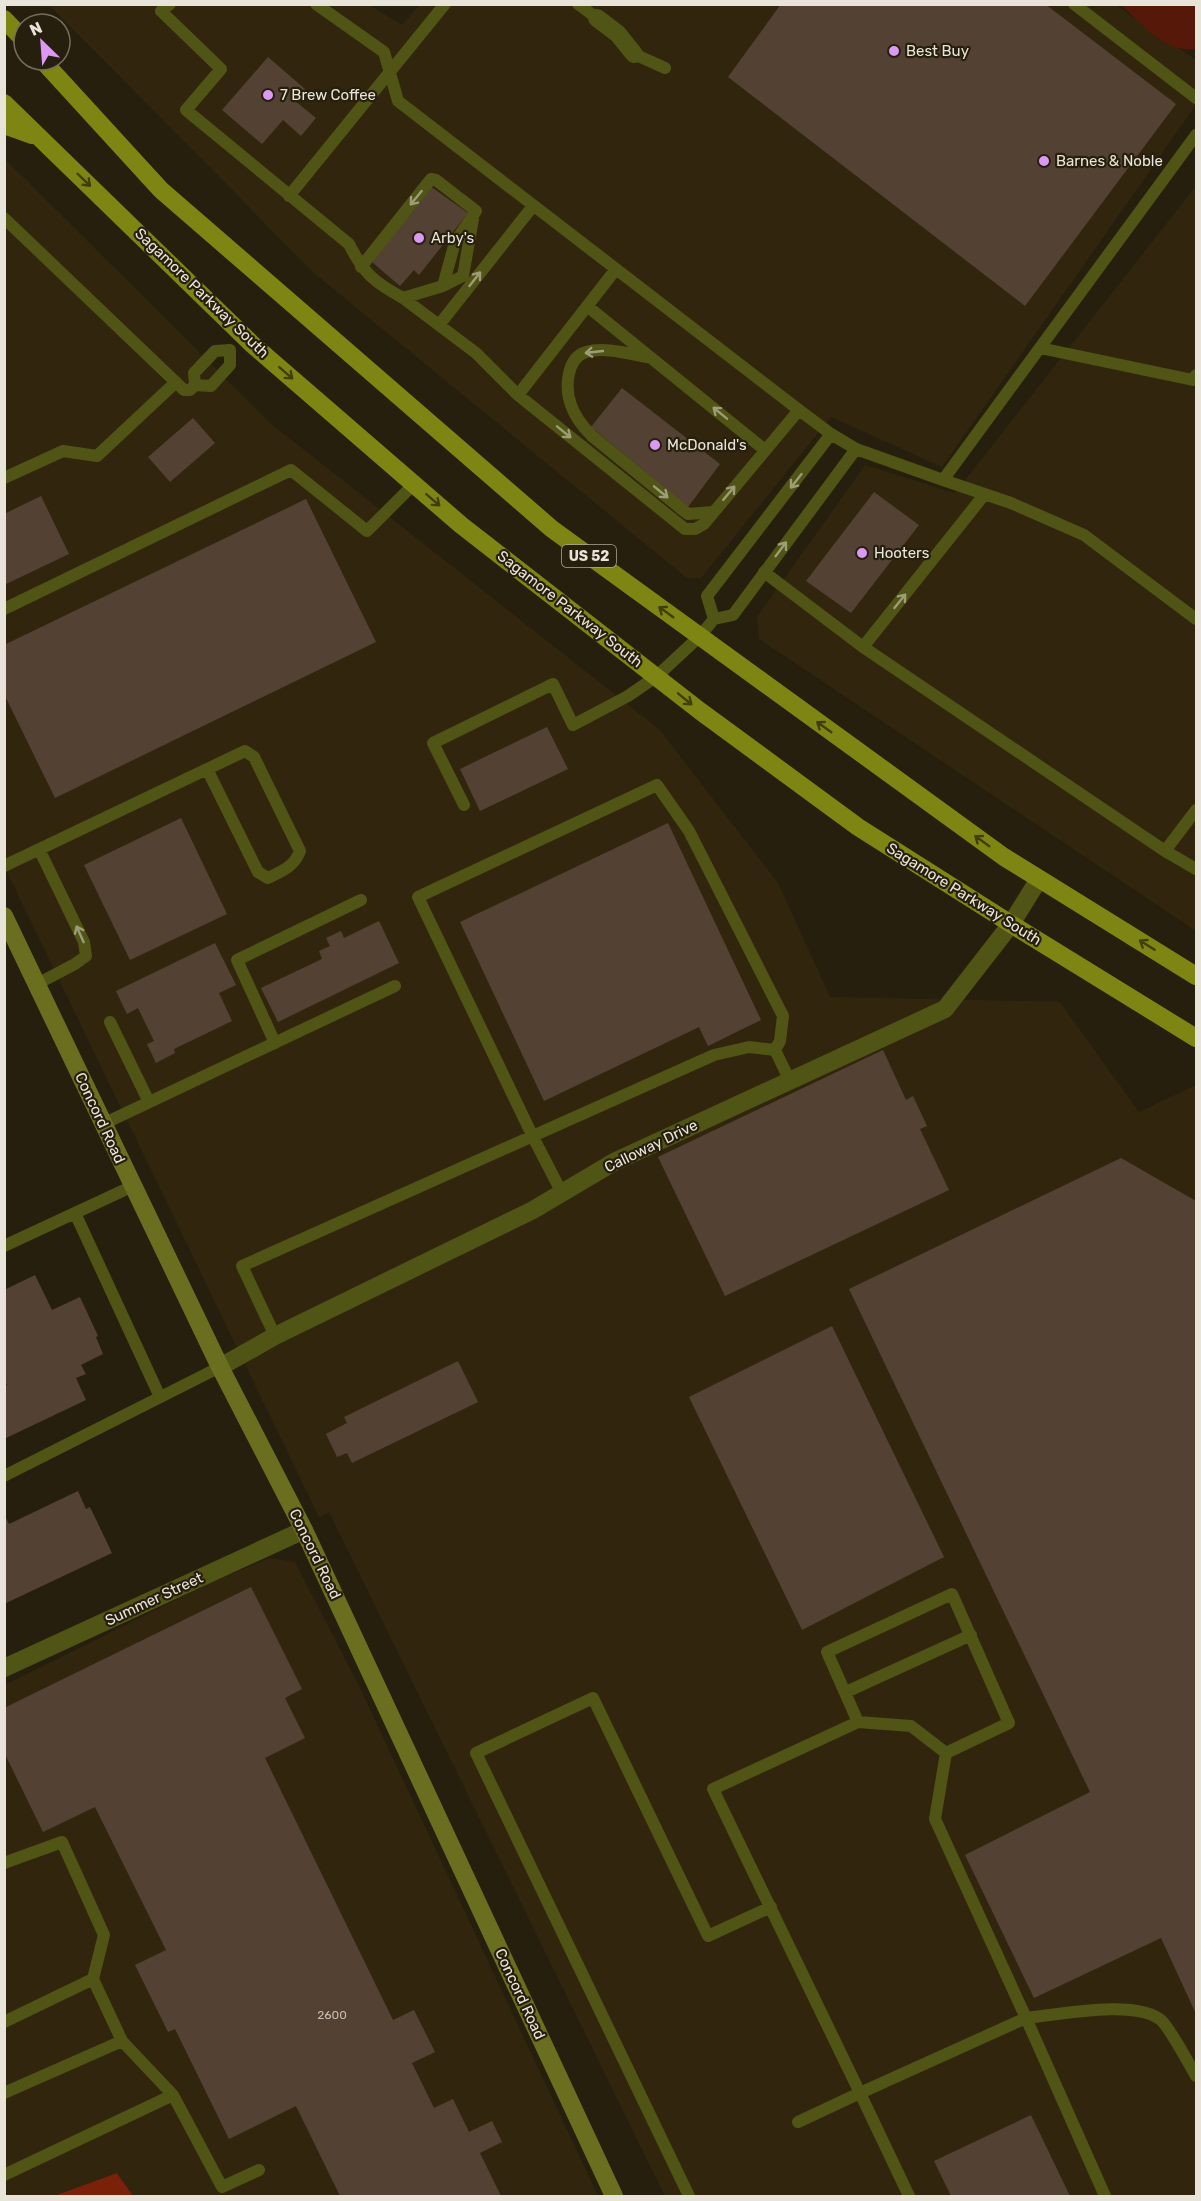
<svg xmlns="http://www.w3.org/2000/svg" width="1201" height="2201" viewBox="0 0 1201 2201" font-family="Rubik,sans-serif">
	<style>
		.built { fill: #31260d }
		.green { fill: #551809 }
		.forest { fill: #792109 }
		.building { fill: #534234 }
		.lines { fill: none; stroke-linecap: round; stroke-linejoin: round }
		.lane { stroke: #505415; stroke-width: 12 }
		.street { stroke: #505415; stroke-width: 18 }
		.secondary { stroke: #6a6f20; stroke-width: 18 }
		.primary { stroke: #7f8512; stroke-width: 18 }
		.oneway { stroke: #413e0e }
		.oneway2 { stroke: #9c9c77 }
		.poi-dot { fill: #dc99f4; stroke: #271f0d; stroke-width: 2 }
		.labels { text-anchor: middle; stroke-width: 4.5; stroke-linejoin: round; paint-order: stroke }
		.number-label { font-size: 12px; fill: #c4bcb0 }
		.shield { fill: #271f0d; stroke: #afa99c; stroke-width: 1.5 }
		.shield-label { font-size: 14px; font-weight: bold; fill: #e9e4d9 }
		.poi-label { font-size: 15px; fill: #e9e4d9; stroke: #271f0d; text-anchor: start }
		.street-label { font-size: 15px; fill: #e9e4d9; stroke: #271f0d }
	</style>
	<rect width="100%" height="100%" fill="#271f0d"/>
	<path class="built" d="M 420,4 L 1116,5 L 1196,60 L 1196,105 L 942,467 L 831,417 L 701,578 L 687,578 L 315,274 L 49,5 L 369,5 L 402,25 Z
		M 5,159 L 270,423 L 659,729 L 778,883 L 830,997 L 1060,1002 L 1139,1112 L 1194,1086 L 1196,1087 L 1196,2196 L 665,2196 L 329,1512 L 319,1517 L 5,868 Z
		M 1196,186 L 1196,931 L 759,639 L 757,617 L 865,465 L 955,493 Z
		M 270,1558 L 295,1562 L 360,1688 L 598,2196 L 133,2196 L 117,2173 L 54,2196 L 5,2196 L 5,1685 L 212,1582 Z"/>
	<path class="green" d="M 1121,5 L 1196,5 L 1196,49 C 1163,53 1144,25 1121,5 Z"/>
	<path class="forest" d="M 117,2173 L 133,2196 L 54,2196 Z"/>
	<path class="building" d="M 781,4 L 1045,4 L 1176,104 L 1025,306 L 728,77 Z
		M 268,57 L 305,89 L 295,101 L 316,118 L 301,136 L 283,120 L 262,144 L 222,110 Z
		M 430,186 L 468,213 L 419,275 L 414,270 L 400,286 L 372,262 Z
		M 622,388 L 720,464 L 688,507 L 591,427 Z
		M 193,418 L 215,443 L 170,482 L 148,457 Z
		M 874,492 L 919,525 L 851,613 L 806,581 Z
		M 41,496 L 69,554 L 4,585 L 4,514 Z
		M 306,499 L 376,642 L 55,798 L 4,694 L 4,645 Z
		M 547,727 L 568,769 L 480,811 L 460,769 Z
		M 181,818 L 227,914 L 130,960 L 84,865 Z
		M 668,823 L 761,1020 L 708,1046 L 699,1027 L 544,1101 L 460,922 Z
		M 379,921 L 399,963 L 278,1022 L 261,988 L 322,959 L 319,951 L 330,946 L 326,938 L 341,931 L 344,938 Z
		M 215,943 L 236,985 L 219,993 L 232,1021 L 174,1049 L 175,1053 L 156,1063 L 147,1044 L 154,1041 L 138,1008 L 127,1014 L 116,991 Z
		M 883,1050 L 906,1100 L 913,1096 L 927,1126 L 920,1129 L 949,1190 L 725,1296 L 658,1157 Z
		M 1121,1158 L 1196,1201 L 1196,2014 L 1161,1938 L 1034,1998 L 965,1855 L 1090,1792 L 849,1289 Z
		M 35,1275 L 52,1310 L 80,1297 L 98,1336 L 96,1337 L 103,1354 L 81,1365 L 86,1374 L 76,1378 L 86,1400 L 4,1439 L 4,1387 L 7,1385 L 4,1380 L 4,1290 Z
		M 832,1326 L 944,1557 L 802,1630 L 689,1397 Z
		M 458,1361 L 478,1402 L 352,1463 L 347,1453 L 337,1457 L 326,1434 L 347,1423 L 344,1417 Z
		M 78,1491 L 86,1509 L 90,1507 L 112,1553 L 4,1604 L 4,1514 L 9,1524 Z
		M 251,1587 L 302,1689 L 285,1698 L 305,1738 L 265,1758 L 393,2020 L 414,2010 L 435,2052 L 412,2063 L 434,2108 L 453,2099 L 469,2132 L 492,2121 L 502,2142 L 480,2153 L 501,2196 L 340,2196 L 296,2106 L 229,2139 L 175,2029 L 168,2032 L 135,1965 L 166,1950 L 95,1807 L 43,1832 L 4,1752 L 4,1708 Z
		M 1031,2115 L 1070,2196 L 951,2196 L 934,2161 Z"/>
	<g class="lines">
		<path class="lane" d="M 170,4 L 161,11 L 221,69 L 186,110 L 349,244 C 364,274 374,282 403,298 L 443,286 L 455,242 L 476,211 L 436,180 L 431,179 L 361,267
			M 316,4 L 384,52 L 398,101 L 799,410 L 831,434 L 856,449 L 943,480
			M 578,4 L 597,18
			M 1074,4 L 1196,98
			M 634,54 L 665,68
			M 1196,135 L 943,480 L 1011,503 L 1084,535 L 1196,619
			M 289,196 L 445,4
			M 4,218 L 184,390 L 190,390 L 195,385 L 211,386 L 230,365 L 230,350 L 215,351 L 194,373 L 195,385
			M 443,286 L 463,276 L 473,219
			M 403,298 L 476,353 L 518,395 L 685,529 L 695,529 L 704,524 L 799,410
			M 587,306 L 765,450
			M 439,325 L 533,206
			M 1040,348 L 1193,380 L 1196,375
			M 651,358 C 632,355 606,346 586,352 C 566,358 565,389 571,405 C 575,417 584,428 592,436 L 684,511 L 688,514 L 713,512
			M 518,395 L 616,269
			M 4,478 L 63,451 L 97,456 L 176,382
			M 764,572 L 863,647 L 1165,851 L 1196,810
			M 4,609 L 291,470 L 367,531 L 414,484
			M 714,619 L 707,596 L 831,434
			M 863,647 L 984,495
			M 464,805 L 433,743 L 553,684 L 573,725 L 628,696 L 657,676 L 700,636 L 714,619 L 733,615 L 856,449
			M 1165,851 L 1196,869
			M 4,866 L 245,751 L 254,757 L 300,851 C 294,867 282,871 268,878 L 258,872 L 207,769
			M 37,984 L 75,964 L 86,956 L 84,942 L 39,849
			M 110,1022 L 149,1102
			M 275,1043 L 237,960 L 361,900
			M 103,1124 L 395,986
			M 562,1193 L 533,1137 L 418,897 L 657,785 L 689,831 L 783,1016 L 780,1041 L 775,1050 L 790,1081
			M 75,1213 L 160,1397
			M 4,1246 L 133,1186
			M 275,1336 L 242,1266 L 714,1055 L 749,1047 L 775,1050
			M 4,1476 L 220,1367
			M 846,1692 L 971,1635
			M 858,1722 L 713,1789 L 860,2093 L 1026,2018 L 935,1819 L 946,1753 L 1009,1723 L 952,1594 L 827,1652 L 858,1722 L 911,1726 L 946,1753
			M 4,1863 L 62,1842 L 104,1935 L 93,1979 L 122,2041 L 4,2093
			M 4,2022 L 93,1979
			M 173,2095 L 222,2187 L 259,2170
			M 798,2122 L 860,2093 L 909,2196
			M 4,2175 L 173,2095 L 122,2041
			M 689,2196 L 476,1753 L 593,1698 L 708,1936 L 771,1907
			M 1105,2196 L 1026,2018 C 1057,2015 1138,1998 1162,2021 C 1172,2032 1188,2062 1196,2076"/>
		<path class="street" d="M 597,18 L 618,34 L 634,54
			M 220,1367 L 275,1336 L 533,1210 L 614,1162 L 945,1009 L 1011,924 L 1039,879
			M 4,1668 L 304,1530"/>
		<path class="secondary" d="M 4,916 L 220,1367 L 304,1530 L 614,2196"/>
		<path class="primary" d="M 4,19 L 24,40
			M 42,60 L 161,190 L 552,529 L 1004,857 L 1196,976
			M 4,103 L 253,345 L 461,525 L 700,711 L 858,827 L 1011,924 L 1196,1038
			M 4,125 L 32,135"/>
	</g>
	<defs><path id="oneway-shaft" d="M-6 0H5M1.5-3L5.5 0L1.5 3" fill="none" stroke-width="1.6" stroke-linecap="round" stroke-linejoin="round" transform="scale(1.5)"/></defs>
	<g class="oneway">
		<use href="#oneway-shaft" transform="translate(84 180) rotate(44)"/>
		<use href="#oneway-shaft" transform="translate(286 373) rotate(41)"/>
		<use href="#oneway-shaft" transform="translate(433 500) rotate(41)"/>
		<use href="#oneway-shaft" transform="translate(666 612) rotate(-144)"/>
		<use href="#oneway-shaft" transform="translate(685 699) rotate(39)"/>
		<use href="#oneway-shaft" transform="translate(824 727) rotate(-144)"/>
		<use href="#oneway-shaft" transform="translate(982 841) rotate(-144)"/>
		<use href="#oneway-shaft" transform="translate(1147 945) rotate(-148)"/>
	</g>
	<g class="oneway2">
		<use href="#oneway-shaft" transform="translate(416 198) rotate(129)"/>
		<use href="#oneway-shaft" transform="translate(475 279) rotate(-52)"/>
		<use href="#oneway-shaft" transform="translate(594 352) rotate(174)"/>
		<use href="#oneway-shaft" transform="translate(720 413) rotate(-141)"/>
		<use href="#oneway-shaft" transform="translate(564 432) rotate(39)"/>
		<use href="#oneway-shaft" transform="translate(796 481) rotate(128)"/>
		<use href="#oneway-shaft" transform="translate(661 492) rotate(39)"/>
		<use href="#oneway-shaft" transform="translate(729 493) rotate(-50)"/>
		<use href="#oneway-shaft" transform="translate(781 549) rotate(-53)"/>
		<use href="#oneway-shaft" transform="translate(900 601) rotate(-51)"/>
		<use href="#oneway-shaft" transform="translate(80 934) rotate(-114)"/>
	</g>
	<g class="poi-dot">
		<circle cx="894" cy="51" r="6"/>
		<circle cx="268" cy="95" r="6"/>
		<circle cx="1044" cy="161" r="6"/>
		<circle cx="419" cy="238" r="6"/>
		<circle cx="655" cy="445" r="6"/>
		<circle cx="862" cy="553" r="6"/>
	</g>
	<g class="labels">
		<g class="number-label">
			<text x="332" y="2019">2600</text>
		</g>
		<rect class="shield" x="562" y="545" width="54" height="22" rx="4.5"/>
		<g class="shield-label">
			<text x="589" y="561">US 52</text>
		</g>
		<g class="poi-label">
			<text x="906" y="56">Best Buy</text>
			<text x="280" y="100">7 Brew Coffee</text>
			<text x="1056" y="166">Barnes &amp; Noble</text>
			<text x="431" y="243">Arby's</text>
			<text x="667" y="450">McDonald's</text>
			<text x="874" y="558">Hooters</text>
		</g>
		<g class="street-label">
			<text transform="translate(202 293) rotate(44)" y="5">Sagamore Parkway South</text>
			<text transform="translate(570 609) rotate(38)" y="5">Sagamore Parkway South</text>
			<text transform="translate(964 894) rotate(32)" y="5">Sagamore Parkway South</text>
			<text transform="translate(100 1118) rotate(65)" y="5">Concord Road</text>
			<text transform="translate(651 1146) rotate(-26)" y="5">Calloway Drive</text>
			<text transform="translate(315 1554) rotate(64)" y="5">Concord Road</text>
			<text transform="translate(154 1599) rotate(-25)" y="5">Summer Street</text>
			<text transform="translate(520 1994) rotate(65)" y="5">Concord Road</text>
		</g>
	</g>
	<rect width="1201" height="2201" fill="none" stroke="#e9e4d9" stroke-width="12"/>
	<g transform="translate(42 42) rotate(335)"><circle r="28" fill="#271f0d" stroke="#756e5f" stroke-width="1.5"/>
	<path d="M0-4.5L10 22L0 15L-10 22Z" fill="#dc99f4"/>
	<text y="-9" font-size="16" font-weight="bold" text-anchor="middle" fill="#e9e4d9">N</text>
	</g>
</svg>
